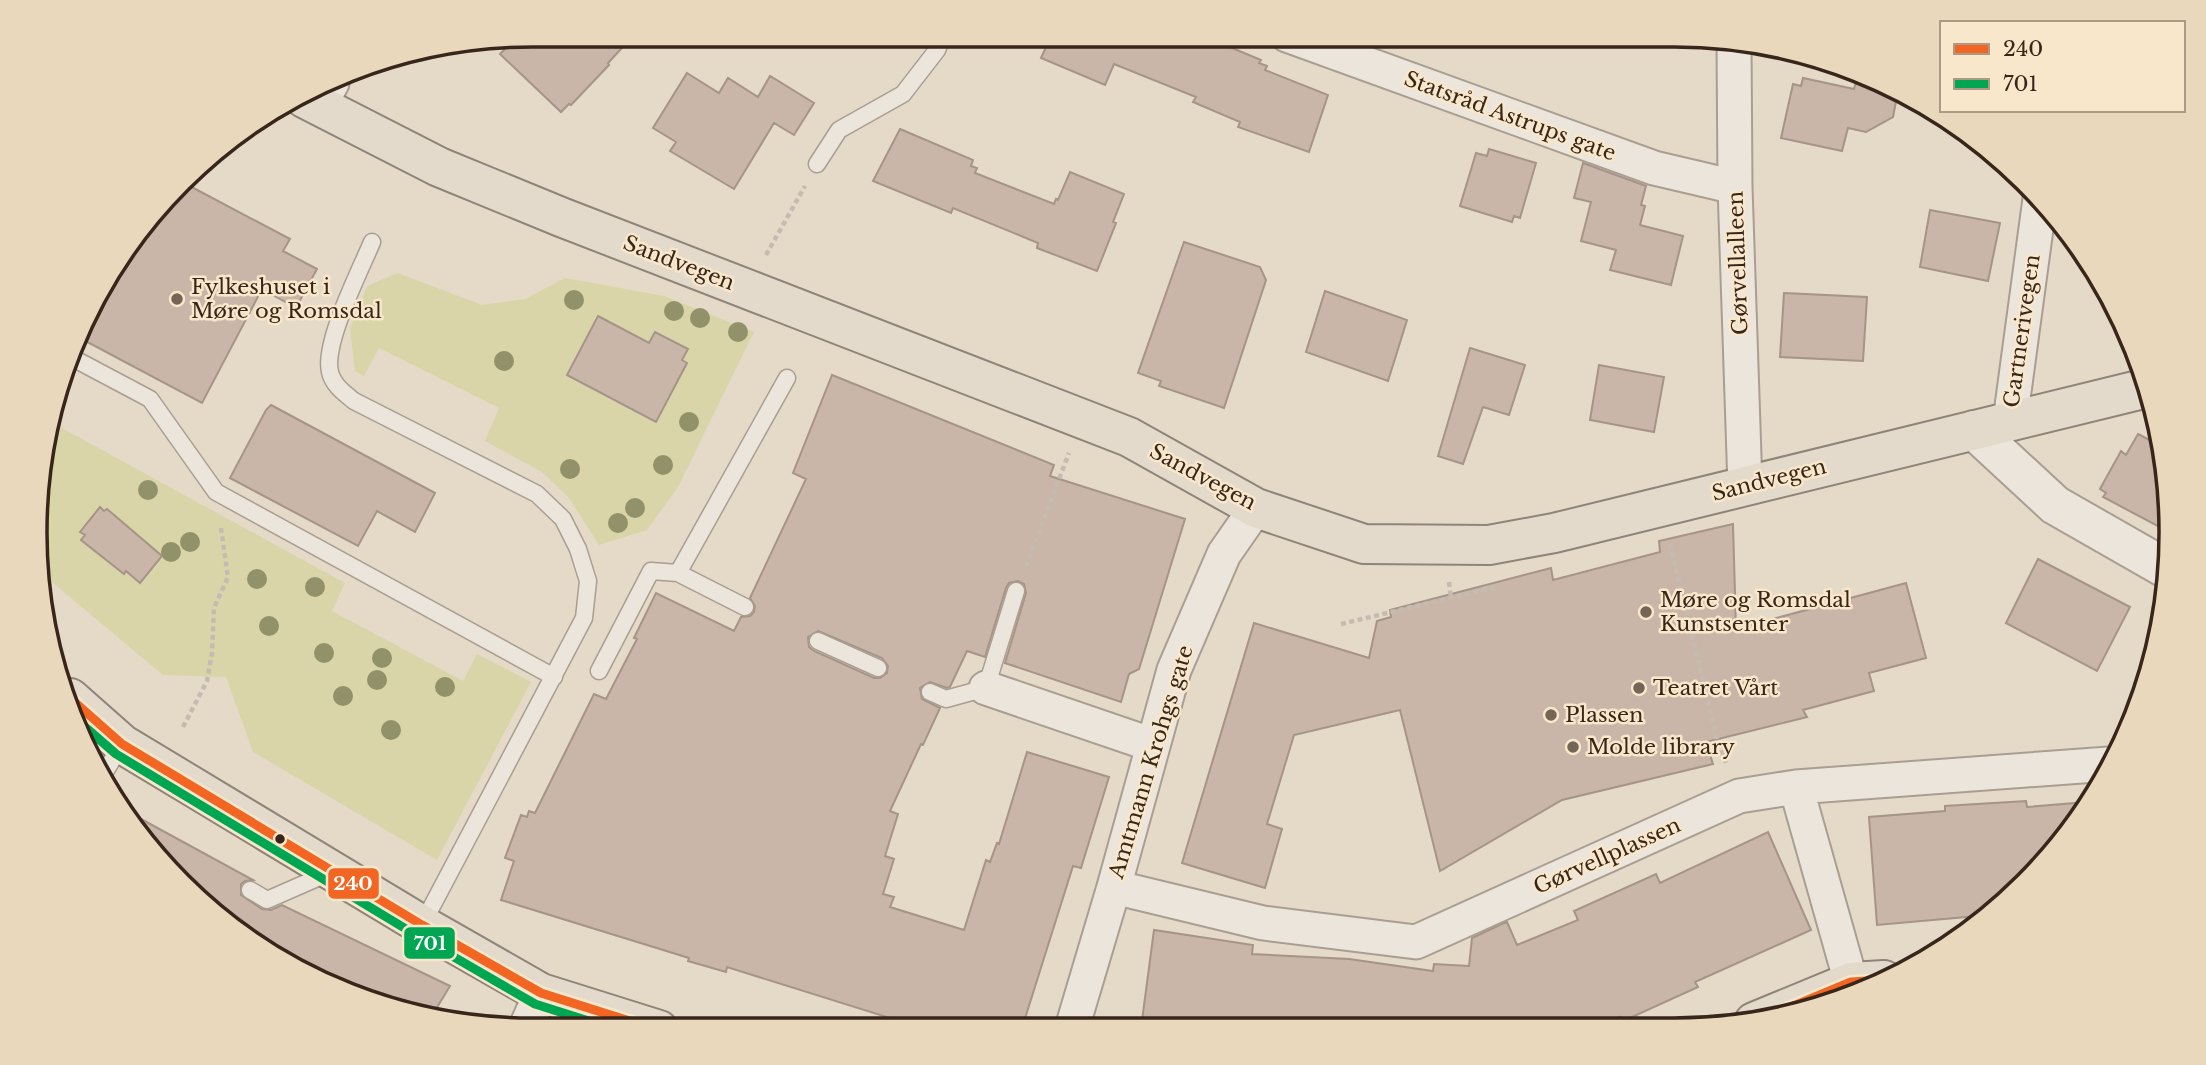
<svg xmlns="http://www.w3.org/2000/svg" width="2206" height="1065" viewBox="0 0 2206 1065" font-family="'Libre Baskerville',serif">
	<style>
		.green { fill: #d9d5a8 }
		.building { fill: #cab6a8; stroke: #a59488; stroke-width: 2; fill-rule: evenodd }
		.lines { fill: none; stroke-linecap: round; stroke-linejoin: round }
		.service-casing { stroke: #aa9e92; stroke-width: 19 }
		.minor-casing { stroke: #aa9e92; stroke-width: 37 }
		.tertiary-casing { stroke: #aa9e92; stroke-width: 42 }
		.primary-casing { stroke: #8f8479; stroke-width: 42 }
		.path { stroke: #c5bcb1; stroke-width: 4.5; stroke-dasharray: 5 3.5; stroke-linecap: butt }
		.service { stroke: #ece5db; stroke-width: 16 }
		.minor { stroke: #ece5db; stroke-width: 33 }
		.tertiary { stroke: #ece5db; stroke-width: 38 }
		.primary { stroke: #e4dacb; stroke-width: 38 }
		.bus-1-casing { stroke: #f9e7cb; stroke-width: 14 }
		.bus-2-casing { stroke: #f9e7cb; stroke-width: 14 }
		.bus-1 { stroke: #f26522; stroke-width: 9 }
		.bus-2 { stroke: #00a651; stroke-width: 9 }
		.tree { fill: #92926a }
		.poi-dot { fill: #756557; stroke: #f9e7cb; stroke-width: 2.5 }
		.bus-dot { fill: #38261a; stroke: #f9e7cb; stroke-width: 2.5 }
		.labels { text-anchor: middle; stroke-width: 5; stroke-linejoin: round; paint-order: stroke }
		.street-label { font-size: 21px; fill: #38261a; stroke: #f9e7cb }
		.poi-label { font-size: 21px; fill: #38261a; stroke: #f9e7cb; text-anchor: start }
		.rim { fill: none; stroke: #38261a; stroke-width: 3.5 }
		.line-badge { stroke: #f9e7cb; stroke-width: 2.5 }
		.badge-label { font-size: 19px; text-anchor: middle; font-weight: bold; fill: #fff }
	</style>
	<rect width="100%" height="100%" fill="#e5d9c8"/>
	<path class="green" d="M 398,273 L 482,305 L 525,299 L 565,278 L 664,296 L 754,332 L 678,487 L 647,530 L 599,545 L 569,498 L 542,472 L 485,441 L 499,408 L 379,348 L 364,376 L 355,371 L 350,329 L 367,286 Z
		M 49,421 L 345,583 L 332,611 L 463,681 L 477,654 L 531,682 L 437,860 L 253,752 L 226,677 L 163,675 L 40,572 L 45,435 Z"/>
	<path class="building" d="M 533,35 L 634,35 L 608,63 L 609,65 L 571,105 L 569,104 L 561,112 L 500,54 L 516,38 Z
		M 1046,35 L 1201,35 L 1261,60 L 1259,63 L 1267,66 L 1265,70 L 1328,95 L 1309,152 L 1238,127 L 1240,122 L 1193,102 L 1196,97 L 1114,64 L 1105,85 L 1041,58 L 1050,38 Z
		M 1859,71 L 1898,91 L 1893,117 L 1866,132 L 1848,128 L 1842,151 L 1781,138 L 1793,84 L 1801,86 L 1803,78 L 1854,89 Z
		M 687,73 L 719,93 L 728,78 L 758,97 L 770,76 L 814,103 L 794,135 L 774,123 L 734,189 L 670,151 L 676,142 L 653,128 Z
		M 900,129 L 973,160 L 971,166 L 977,168 L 975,173 L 1054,204 L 1056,199 L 1058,200 L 1070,172 L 1124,194 L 1113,222 L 1116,223 L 1097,271 L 1037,248 L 1038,243 L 953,208 L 951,213 L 873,181 Z
		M 1489,149 L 1536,163 L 1520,218 L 1514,216 L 1512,222 L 1460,206 L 1476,153 L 1487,156 Z
		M 1583,163 L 1646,186 L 1641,205 L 1645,206 L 1640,225 L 1683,236 L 1671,285 L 1610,270 L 1616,250 L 1581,241 L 1591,202 L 1574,198 Z
		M 186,184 L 290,239 L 283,251 L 317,269 L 296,308 L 262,289 L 202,403 L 76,336 L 119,256 Z
		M 1930,210 L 2000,223 L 1988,281 L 1920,267 Z
		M 1184,242 L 1260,267 L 1266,280 L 1224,408 L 1159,386 L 1161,381 L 1138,373 Z
		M 1325,291 L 1407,320 L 1388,381 L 1306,352 Z
		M 1784,293 L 1867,297 L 1863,361 L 1780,357 Z
		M 598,316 L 649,343 L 655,332 L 688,349 L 682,360 L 687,363 L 656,422 L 567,375 Z
		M 1470,348 L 1525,365 L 1509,415 L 1483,407 L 1463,464 L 1438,456 Z
		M 1599,365 L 1664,377 L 1654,432 L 1590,420 Z
		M 832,375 L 1054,465 L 1050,476 L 1185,519 L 1139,669 L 1129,674 L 1121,702 L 1005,663 L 1026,593 L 1024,584 L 1018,581 L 1009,583 L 1006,588 L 985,657 L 967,651 L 950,687 L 947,688 L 930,682 L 920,688 L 922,699 L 940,708 L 923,745 L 921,744 L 890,811 L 898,814 L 885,856 L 894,859 L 883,894 L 894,897 L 890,907 L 964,930 L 986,860 L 990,862 L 997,843 L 999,844 L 1027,752 L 1109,777 L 1081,868 L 1073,866 L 1022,1028 L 925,1029 L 727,967 L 726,972 L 688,961 L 689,958 L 501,900 L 514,861 L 505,858 L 521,815 L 527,817 L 529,811 L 535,813 L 594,694 L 606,699 L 637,639 L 634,638 L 656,593 L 734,631 L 741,617 L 750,616 L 754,612 L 755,606 L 750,598 L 806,479 L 793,473 ZM 818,631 L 882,658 L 888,666 L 887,673 L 880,678 L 874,678 L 814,651 L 809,647 L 808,637 Z
		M 271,405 L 435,493 L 415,532 L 377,511 L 358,546 L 230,478 L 266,410 Z
		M 2138,434 L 2163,447 L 2171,533 L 2103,497 L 2106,493 L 2100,489 L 2121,451 L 2126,455 Z
		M 100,507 L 104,511 L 107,509 L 162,556 L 140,583 L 126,571 L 124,574 L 81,540 L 85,535 L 80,532 Z
		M 1733,524 L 1736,629 L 1906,583 L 1926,658 L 1869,673 L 1874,691 L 1803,710 L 1807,717 L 1706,742 L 1713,764 L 1562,800 L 1440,871 L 1400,710 L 1294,735 L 1267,824 L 1282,829 L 1265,888 L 1182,863 L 1254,623 L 1369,658 L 1377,621 L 1391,617 L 1390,610 L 1551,568 L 1553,580 L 1660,552 L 1659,541 Z
		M 2038,559 L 2130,607 L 2097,671 L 2006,623 Z
		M 2026,801 L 2027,807 L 2088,802 L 2068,836 L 1989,915 L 1877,925 L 1869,817 L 1945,811 L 1945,806 Z
		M 130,813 L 253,880 L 245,881 L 241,884 L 241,895 L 262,909 L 271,910 L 282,905 L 450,986 L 430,1019 L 342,992 L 256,946 L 181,885 Z
		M 1768,832 L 1811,930 L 1695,982 L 1698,987 L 1621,1022 L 1620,1017 L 1600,1026 L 1141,1028 L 1154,930 L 1253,945 L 1252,954 L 1349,959 L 1433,971 L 1434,964 L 1469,966 L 1472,938 L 1504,923 L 1507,922 L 1517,945 L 1578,920 L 1574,911 L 1656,874 L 1660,883 Z"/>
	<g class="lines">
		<g class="service-casing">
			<path id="service" d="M 817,164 L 839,130 L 903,94 L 937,50 L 943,35
				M 372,242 C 360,271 323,343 330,372 C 333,385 344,393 354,401 L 537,494 L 563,519 L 578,549 L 588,581 L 584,618 L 422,925
				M 69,356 L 150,399 L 216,492 L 554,677
				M 678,573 L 787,378
				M 818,641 L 878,668
				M 599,671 L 651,571 L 678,573 L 745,607
				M 930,692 L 946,699 L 986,688 L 1016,591
				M 103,775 L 122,744
				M 250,890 L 267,900 L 331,872"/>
		</g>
		<g class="minor-casing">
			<path id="minor" d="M 1287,35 L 1654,168 L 1735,187
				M 1734,41 L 1735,187 L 1745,486
				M 319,107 L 332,83
				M 2010,421 L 2040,199
				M 986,688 L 1153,745
				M 1796,787 L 1851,982
				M 1114,887 L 1263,923 L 1416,942 L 1739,796 L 1796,787 L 2109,764
				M 1072,1028 L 1114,887 L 1174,670 L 1224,554 L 1256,508
				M 525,1029 L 541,993"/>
		</g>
		<g class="tertiary-casing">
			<path id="tertiary" d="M 1974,430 L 2055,505 L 2167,569"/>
		</g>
		<g class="primary-casing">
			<path id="primary" d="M 304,98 L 439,167 L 561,217 L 1129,437 L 1256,508 L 1364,544 L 1489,545 L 1554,533 L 2147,388
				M 70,698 L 122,744 L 422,925 L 541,993 L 659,1030
				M 1754,1022 L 1851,982 L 1884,980"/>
		</g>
		<path class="path" d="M 766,255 L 805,186
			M 1670,544 L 1717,739 L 1726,763
			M 1026,566 L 1069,453
			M 1449,582 L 1451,598
			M 1341,624 L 1496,587
			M 183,727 L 207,681 L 212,653 L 214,608 L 228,577 L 221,528
			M 245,937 L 253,923"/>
		<use href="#service" class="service"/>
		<use href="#minor" class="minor"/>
		<use href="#tertiary" class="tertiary"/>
		<use href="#primary" class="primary"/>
		<g class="bus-1-casing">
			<path id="bus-1" d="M 70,698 L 122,744 L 422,925 L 541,993 L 658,1030
				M 1757,1021 L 1851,982 L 1884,980"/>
		</g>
		<g class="bus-2-casing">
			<path id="bus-2" d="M 77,720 L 116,754 L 416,935 L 535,1004 L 617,1030"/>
		</g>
		<use href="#bus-1" class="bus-1"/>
		<use href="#bus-2" class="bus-2"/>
	</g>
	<g class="tree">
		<circle cx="574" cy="300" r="10"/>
		<circle cx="674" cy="311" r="10"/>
		<circle cx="700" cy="318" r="10"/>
		<circle cx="738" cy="332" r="10"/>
		<circle cx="504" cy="361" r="10"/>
		<circle cx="689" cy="422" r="10"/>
		<circle cx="663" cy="465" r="10"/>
		<circle cx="570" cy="469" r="10"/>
		<circle cx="148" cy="490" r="10"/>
		<circle cx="635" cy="508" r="10"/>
		<circle cx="618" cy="523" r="10"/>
		<circle cx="190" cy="542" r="10"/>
		<circle cx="171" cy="552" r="10"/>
		<circle cx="257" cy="579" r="10"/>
		<circle cx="315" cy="587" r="10"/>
		<circle cx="269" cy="626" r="10"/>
		<circle cx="324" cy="653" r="10"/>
		<circle cx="382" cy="658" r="10"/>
		<circle cx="377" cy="680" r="10"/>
		<circle cx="445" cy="687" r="10"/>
		<circle cx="343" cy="696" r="10"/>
		<circle cx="391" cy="730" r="10"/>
	</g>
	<g class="poi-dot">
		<circle cx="177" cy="299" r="7"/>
		<circle cx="1646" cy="612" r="7"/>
		<circle cx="1639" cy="688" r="7"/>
		<circle cx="1551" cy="715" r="7"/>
		<circle cx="1573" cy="747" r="7"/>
	</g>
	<circle class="bus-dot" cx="280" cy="839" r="6"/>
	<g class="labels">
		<g class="street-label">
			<text transform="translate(1510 116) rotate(20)" y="7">Statsråd Astrups gate</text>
			<text transform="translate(679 263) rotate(21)" y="7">Sandvegen</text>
			<text transform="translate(1738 263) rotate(-92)" y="7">Gørvellalleen</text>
			<text transform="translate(2022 331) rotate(-82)" y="7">Gartnerivegen</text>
			<text transform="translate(1203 477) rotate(28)" y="7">Sandvegen</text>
			<text transform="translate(1769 480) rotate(-14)" y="7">Sandvegen</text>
			<text transform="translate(1151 762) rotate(-73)" y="7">Amtmann Krohgs gate</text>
			<text transform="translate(1607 856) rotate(-24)" y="7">Gørvellplassen</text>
		</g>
		<g class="poi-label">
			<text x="191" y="294">Fylkeshuset i<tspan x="191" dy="24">Møre og Romsdal</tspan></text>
			<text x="1660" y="607">Møre og Romsdal<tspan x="1660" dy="24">Kunstsenter</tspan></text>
			<text x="1653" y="695">Teatret Vårt</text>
			<text x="1565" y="722">Plassen</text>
			<text x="1587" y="754">Molde library</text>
		</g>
	</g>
	<path d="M0 0H2206V1065H0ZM532 47H1674A485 485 0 0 1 2159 532V533A485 485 0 0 1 1674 1018H532A485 485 0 0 1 47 533V532A485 485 0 0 1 532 47Z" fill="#ead8bd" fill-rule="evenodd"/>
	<path class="rim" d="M532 47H1674A485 485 0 0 1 2159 532V533A485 485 0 0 1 1674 1018H532A485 485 0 0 1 47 533V532A485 485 0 0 1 532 47Z"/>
	<g class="line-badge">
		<rect x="327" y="867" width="53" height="33" rx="7" fill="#f26522"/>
		<rect x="403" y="926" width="53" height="34" rx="7" fill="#00a651"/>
	</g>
	<g class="badge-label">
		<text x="353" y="890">240</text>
		<text x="430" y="950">701</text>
	</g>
	<rect x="1940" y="21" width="245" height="91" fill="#f9e7cb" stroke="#ac9a84" stroke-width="2"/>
	<rect x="1954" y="44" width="35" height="10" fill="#f26522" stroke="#ac9a84" stroke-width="2"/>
	<text x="2003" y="56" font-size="21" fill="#38261a">240</text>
	<rect x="1954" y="79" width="35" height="10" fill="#00a651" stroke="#ac9a84" stroke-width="2"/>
	<text x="2003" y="91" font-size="21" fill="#38261a">701</text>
</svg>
